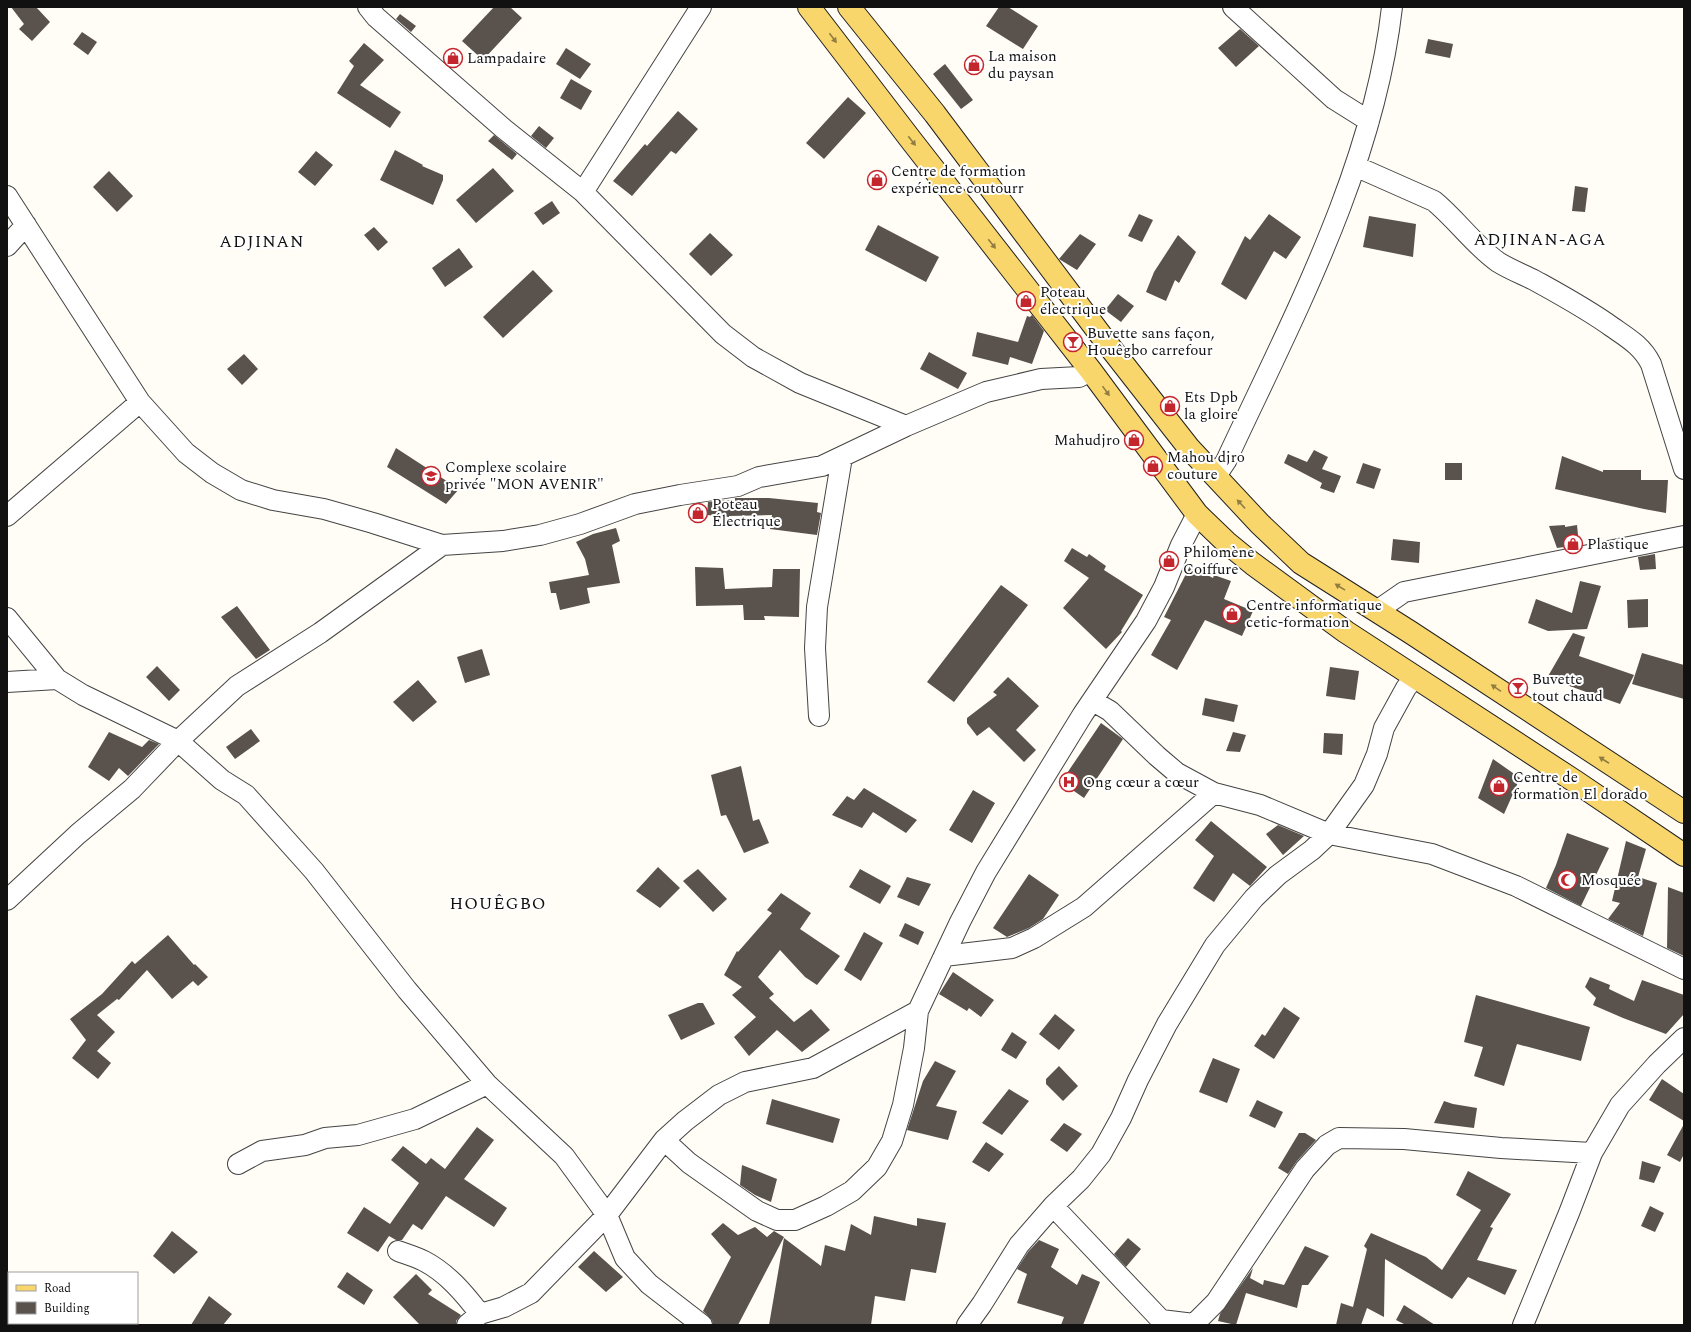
<svg xmlns="http://www.w3.org/2000/svg" width="1691" height="1332" viewBox="0 0 1691 1332" font-family="Spectral,serif">
	<style>
		.building { fill: #5a524d }
		.lines { fill: none; stroke-linecap: round; stroke-linejoin: round }
		.minor-casing { stroke: #444; stroke-width: 22 }
		.primary-casing { stroke: #222; stroke-width: 24 }
		.minor { stroke: #fff; stroke-width: 20 }
		.primary { stroke: #f9d66b; stroke-width: 22 }
		.oneway { fill: #917d42 }
		.labels { text-anchor: middle; stroke-width: 4; stroke-linejoin: round; paint-order: stroke }
		.poi-label { font-size: 15px; fill: #111; stroke: #fff; text-anchor: start }
		.quarter-label { font-size: 17px; letter-spacing: 1px; fill: #111; stroke: #fff }
	</style>
	<rect width="100%" height="100%" fill="#fffdf5"/>
	<path class="building" d="M 11,7 L 36,7 L 50,22 L 32,41 L 19,29 L 24,24 Z
		M 494,7 L 510,7 L 522,18 L 483,60 L 462,41 Z
		M 999,7 L 1008,7 L 1038,26 L 1023,49 L 986,26 Z
		M 400,14 L 416,26 L 411,32 L 396,19 Z
		M 1240,29 L 1259,46 L 1236,67 L 1218,48 Z
		M 82,32 L 97,42 L 88,55 L 73,44 Z
		M 1428,39 L 1453,44 L 1450,58 L 1425,53 Z
		M 364,43 L 384,60 L 360,85 L 401,112 L 390,128 L 337,93 L 354,66 L 349,61 Z
		M 566,48 L 591,64 L 580,79 L 556,64 Z
		M 945,64 L 973,100 L 961,109 L 933,74 Z
		M 571,79 L 592,91 L 581,110 L 560,98 Z
		M 848,97 L 866,113 L 824,159 L 806,143 Z
		M 678,111 L 698,129 L 676,154 L 671,151 L 632,196 L 613,181 L 645,144 L 647,146 Z
		M 539,126 L 554,138 L 546,148 L 531,136 Z
		M 494,135 L 517,154 L 512,160 L 488,141 Z
		M 395,150 L 423,165 L 422,166 L 443,175 L 443,180 L 433,205 L 380,180 Z
		M 316,151 L 333,165 L 315,186 L 298,172 Z
		M 493,168 L 514,191 L 476,223 L 456,200 Z
		M 109,171 L 133,196 L 117,212 L 93,187 Z
		M 1575,186 L 1588,188 L 1585,212 L 1572,211 Z
		M 552,201 L 560,213 L 543,225 L 534,213 Z
		M 1139,214 L 1153,220 L 1142,242 L 1128,236 Z
		M 1269,214 L 1301,237 L 1286,259 L 1274,251 L 1246,300 L 1221,284 L 1245,236 L 1250,240 Z
		M 1369,216 L 1416,224 L 1413,257 L 1363,247 Z
		M 878,225 L 939,257 L 926,282 L 865,250 Z
		M 374,227 L 388,242 L 378,251 L 364,235 Z
		M 710,233 L 733,255 L 711,276 L 689,254 Z
		M 1080,234 L 1096,244 L 1077,270 L 1059,259 Z
		M 1178,235 L 1196,252 L 1179,283 L 1175,280 L 1166,301 L 1146,292 L 1154,272 Z
		M 459,248 L 473,267 L 445,287 L 432,268 Z
		M 533,270 L 553,291 L 503,338 L 483,317 Z
		M 1118,294 L 1134,306 L 1121,322 L 1105,310 Z
		M 1032,315 L 1044,331 L 1032,364 L 1010,357 L 1008,365 L 972,356 L 977,332 L 1018,342 L 1027,316 L 1030,317 Z
		M 929,352 L 967,373 L 958,389 L 920,369 Z
		M 244,354 L 258,369 L 242,385 L 227,369 Z
		M 396,448 L 459,489 L 446,504 L 387,467 Z
		M 1314,450 L 1328,457 L 1322,469 L 1341,476 L 1334,493 L 1320,488 L 1322,483 L 1284,463 L 1288,454 L 1307,462 Z
		M 1562,456 L 1603,472 L 1603,470 L 1641,470 L 1641,480 L 1668,480 L 1666,513 L 1644,509 L 1555,489 Z
		M 1363,463 L 1381,469 L 1374,489 L 1356,483 Z
		M 1445,463 L 1462,463 L 1462,480 L 1445,480 Z
		M 735,498 L 769,498 L 818,503 L 817,512 L 821,513 L 817,535 L 770,529 L 772,515 L 729,516 L 729,517 L 707,515 L 708,502 L 723,500 L 735,501 Z
		M 1565,525 L 1565,527 L 1577,525 L 1579,545 L 1557,548 L 1549,526 Z
		M 616,528 L 620,541 L 612,545 L 620,583 L 587,588 L 590,603 L 560,610 L 556,593 L 551,593 L 549,582 L 589,575 L 585,559 L 576,542 L 593,534 Z
		M 1393,539 L 1420,542 L 1419,563 L 1391,560 Z
		M 1072,548 L 1087,557 L 1089,554 L 1106,566 L 1104,570 L 1143,595 L 1121,631 L 1122,632 L 1106,649 L 1063,608 L 1089,578 L 1064,561 Z
		M 1655,554 L 1656,569 L 1640,570 L 1638,557 Z
		M 1190,566 L 1213,578 L 1214,575 L 1231,581 L 1224,599 L 1253,611 L 1242,636 L 1205,620 L 1177,670 L 1151,655 L 1171,620 L 1164,617 Z
		M 695,567 L 723,568 L 725,589 L 772,587 L 773,569 L 800,569 L 799,617 L 764,616 L 765,620 L 744,620 L 743,605 L 696,606 Z
		M 1580,581 L 1601,586 L 1587,629 L 1548,631 L 1528,623 L 1536,599 L 1572,613 Z
		M 1001,585 L 1028,605 L 954,702 L 927,682 Z
		M 1648,599 L 1648,627 L 1628,628 L 1627,600 Z
		M 237,606 L 270,650 L 256,659 L 221,617 Z
		M 1573,633 L 1585,637 L 1579,656 L 1634,675 L 1620,704 L 1547,678 Z
		M 482,649 L 490,675 L 465,683 L 457,657 Z
		M 1642,653 L 1684,665 L 1684,699 L 1632,684 Z
		M 157,666 L 180,690 L 169,701 L 146,677 Z
		M 1330,667 L 1359,671 L 1355,700 L 1326,696 Z
		M 1008,677 L 1039,706 L 1016,730 L 1036,750 L 1024,762 L 989,727 L 977,736 L 967,723 L 967,718 L 997,695 L 993,692 Z
		M 418,680 L 437,702 L 413,722 L 393,702 Z
		M 1205,698 L 1238,705 L 1234,722 L 1202,715 Z
		M 1101,723 L 1123,739 L 1084,798 L 1061,782 Z
		M 251,729 L 260,741 L 235,759 L 226,747 Z
		M 109,732 L 142,747 L 149,740 L 159,744 L 128,776 L 119,768 L 109,781 L 88,767 Z
		M 1233,732 L 1246,735 L 1240,752 L 1226,751 Z
		M 1324,733 L 1343,734 L 1342,755 L 1323,753 Z
		M 1493,759 L 1520,778 L 1504,814 L 1478,798 Z
		M 741,766 L 753,821 L 759,819 L 769,843 L 744,853 L 726,815 L 721,816 L 711,775 Z
		M 864,788 L 917,820 L 906,833 L 873,812 L 862,828 L 832,815 L 847,796 L 854,800 Z
		M 973,790 L 995,803 L 972,843 L 949,830 Z
		M 1211,821 L 1267,867 L 1250,886 L 1233,873 L 1214,902 L 1193,888 L 1214,856 L 1195,840 Z
		M 1278,825 L 1304,836 L 1283,855 L 1266,834 Z
		M 1567,833 L 1609,848 L 1581,906 L 1546,888 L 1556,865 Z
		M 1626,841 L 1646,849 L 1638,877 L 1657,883 L 1643,936 L 1608,919 L 1620,903 L 1612,901 Z
		M 658,867 L 680,888 L 660,908 L 636,891 Z
		M 698,869 L 727,899 L 713,912 L 683,881 Z
		M 860,869 L 891,886 L 880,904 L 849,887 Z
		M 1029,874 L 1059,895 L 1043,919 L 1029,928 L 1007,937 L 993,928 Z
		M 907,877 L 931,884 L 919,906 L 897,897 Z
		M 1668,887 L 1684,893 L 1684,956 L 1667,948 Z
		M 781,893 L 811,913 L 800,929 L 840,956 L 817,985 L 805,977 L 780,950 L 758,977 L 774,994 L 769,998 L 794,1022 L 811,1009 L 830,1030 L 802,1052 L 777,1030 L 749,1056 L 734,1037 L 756,1017 L 732,995 L 742,987 L 724,975 L 737,951 L 738,952 L 772,913 L 767,910 Z
		M 905,923 L 924,932 L 918,945 L 899,936 Z
		M 864,932 L 883,943 L 861,981 L 844,970 Z
		M 168,935 L 194,965 L 195,964 L 208,977 L 198,986 L 193,981 L 172,999 L 147,970 L 119,1000 L 117,999 L 97,1015 L 115,1032 L 97,1051 L 111,1063 L 98,1079 L 72,1058 L 86,1040 L 70,1019 L 102,994 L 132,961 L 135,964 Z
		M 953,972 L 994,1000 L 981,1017 L 969,1008 L 967,1011 L 939,994 Z
		M 1590,977 L 1610,985 L 1609,989 L 1634,1001 L 1642,980 L 1684,995 L 1684,1014 L 1666,1034 L 1623,1018 L 1593,1005 L 1596,998 L 1585,987 Z
		M 1476,995 L 1590,1027 L 1581,1061 L 1517,1044 L 1504,1086 L 1474,1076 L 1483,1047 L 1464,1042 Z
		M 698,1003 L 703,1003 L 715,1024 L 681,1040 L 668,1015 Z
		M 1284,1007 L 1300,1018 L 1274,1059 L 1254,1046 L 1262,1034 L 1265,1036 Z
		M 1055,1014 L 1075,1030 L 1059,1050 L 1039,1034 Z
		M 1012,1032 L 1027,1042 L 1016,1059 L 1001,1050 Z
		M 1213,1058 L 1240,1069 L 1227,1103 L 1199,1092 Z
		M 935,1061 L 956,1071 L 936,1106 L 957,1111 L 948,1140 L 907,1130 L 923,1081 Z
		M 1059,1066 L 1078,1086 L 1063,1101 L 1046,1084 L 1046,1079 Z
		M 1662,1079 L 1684,1094 L 1684,1121 L 1649,1100 Z
		M 1009,1089 L 1029,1101 L 1002,1135 L 982,1123 Z
		M 772,1099 L 840,1119 L 833,1143 L 766,1124 Z
		M 1257,1100 L 1283,1112 L 1275,1128 L 1249,1116 Z
		M 1444,1101 L 1453,1104 L 1477,1108 L 1474,1128 L 1434,1123 Z
		M 1064,1123 L 1082,1134 L 1067,1152 L 1050,1140 Z
		M 1684,1124 L 1684,1154 L 1680,1162 L 1667,1155 Z
		M 477,1127 L 494,1140 L 464,1179 L 507,1208 L 494,1227 L 446,1196 L 422,1230 L 413,1224 L 402,1240 L 396,1240 L 389,1236 L 378,1252 L 347,1233 L 364,1207 L 390,1224 L 419,1183 L 391,1160 L 403,1146 L 426,1164 L 431,1158 L 445,1169 Z
		M 1299,1133 L 1305,1133 L 1316,1140 L 1297,1161 L 1288,1174 L 1278,1168 Z
		M 986,1142 L 1004,1154 L 989,1172 L 972,1162 Z
		M 1642,1161 L 1661,1167 L 1654,1183 L 1639,1179 Z
		M 742,1165 L 777,1179 L 771,1202 L 755,1195 L 740,1185 Z
		M 1468,1171 L 1511,1194 L 1490,1227 L 1493,1228 L 1477,1260 L 1517,1270 L 1505,1295 L 1468,1277 L 1452,1299 L 1385,1259 L 1384,1317 L 1367,1308 L 1361,1325 L 1336,1325 L 1341,1303 L 1353,1307 L 1367,1249 L 1364,1246 L 1371,1233 L 1426,1257 L 1442,1270 L 1481,1210 L 1456,1195 Z
		M 1650,1206 L 1664,1213 L 1655,1232 L 1641,1226 Z
		M 874,1216 L 917,1226 L 917,1218 L 946,1223 L 936,1273 L 911,1269 L 905,1301 L 875,1296 L 871,1325 L 769,1325 L 784,1238 L 821,1266 L 825,1245 L 845,1251 L 851,1224 L 871,1235 Z
		M 723,1223 L 738,1235 L 755,1227 L 767,1237 L 774,1231 L 784,1237 L 738,1325 L 713,1325 L 712,1320 L 703,1311 L 731,1257 L 711,1234 Z
		M 172,1231 L 198,1252 L 174,1274 L 153,1256 Z
		M 1128,1238 L 1141,1249 L 1126,1267 L 1114,1254 Z
		M 1039,1240 L 1059,1249 L 1051,1267 L 1077,1285 L 1082,1274 L 1100,1282 L 1083,1325 L 1061,1325 L 1064,1317 L 1017,1303 L 1027,1274 L 1017,1269 L 1028,1252 Z
		M 1305,1246 L 1329,1256 L 1308,1285 L 1302,1285 L 1297,1308 L 1246,1293 L 1236,1325 L 1218,1321 L 1220,1314 L 1253,1268 L 1250,1278 L 1263,1285 L 1264,1280 L 1284,1285 Z
		M 594,1251 L 623,1277 L 606,1292 L 578,1267 Z
		M 347,1272 L 373,1290 L 364,1305 L 337,1287 Z
		M 416,1274 L 432,1290 L 428,1294 L 461,1315 L 456,1321 L 456,1325 L 420,1325 L 393,1297 Z
		M 209,1296 L 232,1314 L 223,1325 L 191,1325 Z
		M 1404,1305 L 1435,1325 L 1406,1325 L 1396,1320 Z"/>
	<g class="lines">
		<g class="minor-casing">
			<path id="minor" d="M 368,7 L 376,17 L 504,129 L 583,192 L 723,334 L 753,357 L 800,383 L 906,426
				M 1233,7 L 1334,99 L 1369,121
				M 1355,166 L 1434,201 C 1457,220 1474,245 1498,262 C 1509,269 1522,274 1534,280 C 1561,295 1587,309 1612,327 C 1628,338 1642,346 1651,364 L 1684,469
				M 583,192 L 701,7
				M 7,196 L 140,402 L 186,453 L 212,473 L 241,490 L 273,500 L 324,509 L 373,523 L 442,545 L 503,541 L 540,535 L 580,524 L 635,504 L 680,495 L 738,486 L 759,477 L 822,466 L 906,426 L 986,392 L 1041,379 L 1079,377 L 1091,371
				M 7,246 L 26,225
				M 1216,476 L 1226,461 C 1293,317 1374,167 1392,7
				M 7,516 L 140,402
				M 1378,610 L 1404,592 L 1684,536
				M 7,618 L 57,679 L 83,695 L 178,741 L 222,780 L 246,795 L 314,871 L 407,990 L 487,1084 L 564,1156 L 607,1215 L 625,1258 L 649,1284 L 702,1325
				M 7,682 L 57,679
				M 1093,701 L 1110,711 L 1157,756 L 1177,773 L 1214,793 L 1260,805 L 1329,834 L 1432,854 L 1516,886 L 1684,969
				M 819,716 L 815,648 L 817,607 L 842,457
				M 7,900 L 78,834 L 132,789 L 178,741 L 237,686 L 320,633 L 442,545
				M 944,956 L 1012,948 L 1034,938 L 1084,907 L 1214,793
				M 664,1140 L 689,1163 L 757,1211 L 777,1220 L 795,1220 L 826,1206 L 852,1191 L 877,1167 L 892,1141 L 903,1105 L 914,1048 L 918,1011
				M 238,1164 L 262,1151 L 305,1145 L 325,1138 L 358,1135 L 415,1119 L 487,1084
				M 1053,1206 L 1161,1320 L 1194,1324
				M 398,1251 C 406,1254 416,1257 424,1261 C 447,1273 464,1293 480,1314
				M 1194,1324 L 1216,1302 L 1305,1169 L 1327,1145 L 1339,1138 L 1404,1139 L 1501,1148 L 1592,1153
				M 467,1325 L 480,1314 L 504,1307 L 531,1293 L 607,1215 L 664,1140 L 685,1121 L 719,1095 L 745,1082 L 813,1068 L 918,1011 L 960,922 L 986,872 L 1083,714 L 1146,621 L 1164,587 L 1181,545 L 1197,514
				M 967,1325 L 982,1304 L 1019,1245 L 1053,1206 L 1081,1179 L 1101,1154 L 1121,1118 L 1138,1080 L 1167,1024 L 1215,945 L 1254,898 L 1278,875 L 1312,850 L 1329,834 L 1364,785 L 1377,754 L 1384,728 L 1406,688 L 1414,678
				M 1523,1325 L 1569,1213 L 1592,1153 L 1620,1105 L 1657,1064 L 1684,1038"/>
		</g>
		<g class="primary-casing">
			<path id="primary" d="M 809,7 L 911,140 L 1091,371 L 1197,514 L 1226,542 L 1253,564 L 1346,632 L 1576,782 L 1684,855
				M 849,7 L 935,114 L 1106,342 L 1189,448 L 1260,524 L 1301,563 L 1410,632 L 1684,812"/>
		</g>
		<use href="#minor" class="minor"/>
		<use href="#primary" class="primary"/>
	</g>
	<defs><path id="oneway-solid" d="M-6-.8H1V-3.2L6.5 0L1 3.2V.8H-6Z"/></defs>
	<g class="oneway">
		<use href="#oneway-solid" transform="translate(833 38) rotate(53)"/>
		<use href="#oneway-solid" transform="translate(912 141) rotate(52)"/>
		<use href="#oneway-solid" transform="translate(992 244) rotate(52)"/>
		<use href="#oneway-solid" transform="translate(1106 391) rotate(54)"/>
		<use href="#oneway-solid" transform="translate(1241 504) rotate(-133)"/>
		<use href="#oneway-solid" transform="translate(1340 587) rotate(-148)"/>
		<use href="#oneway-solid" transform="translate(1496 688) rotate(-146)"/>
		<use href="#oneway-solid" transform="translate(1604 760) rotate(-147)"/>
	</g>
	<defs>
		<g id="shop-ring" transform="scale(1)"><circle r="9.5" fill="#fff" stroke="#c4262e" stroke-width="1.5"/><path d="M-5-2.5h2.3a2.7 3.5 0 0 1 5.4 0H5L5.5 6h-11ZM-1.5-2.5h3a1.5 2.3 0 0 0-3 0Z" fill="#c4262e"/></g>
		<g id="bar-ring" transform="scale(1)"><circle r="9.5" fill="#fff" stroke="#c4262e" stroke-width="1.5"/><path d="M-6-5H6L.8 .8V4.5H3.5V6h-7V4.5H-.8V.8Z" fill="#c4262e"/></g>
		<g id="school-ring" transform="scale(1)"><circle r="9.5" fill="#fff" stroke="#c4262e" stroke-width="1.5"/><path d="M0-5L7-2L0 1L-7-2ZM-4 1L0 2.5L4 1V4Q0 6-4 4Z" fill="#c4262e"/></g>
		<g id="hospital-ring" transform="scale(1)"><circle r="9.5" fill="#fff" stroke="#c4262e" stroke-width="1.5"/><path d="M-5-5h3v3.5h4V-5h3V5h-3V1.5h-4V5h-3Z" fill="#c4262e"/></g>
		<g id="mosque-ring" transform="scale(1)"><circle r="9.5" fill="#fff" stroke="#c4262e" stroke-width="1.5"/><path d="M3.5-4.9A6 6 0 1 0 3.5 4.9A5 5 0 1 1 3.5-4.9Z" fill="#c4262e"/></g>
	</defs>
	<g fill-rule="evenodd">
		<use href="#shop-ring" x="453" y="58"/>
		<use href="#shop-ring" x="974" y="65"/>
		<use href="#shop-ring" x="877" y="180"/>
		<use href="#shop-ring" x="1026" y="301"/>
		<use href="#bar-ring" x="1073" y="342"/>
		<use href="#shop-ring" x="1170" y="406"/>
		<use href="#shop-ring" x="1134" y="440"/>
		<use href="#shop-ring" x="1153" y="466"/>
		<use href="#school-ring" x="431" y="476"/>
		<use href="#shop-ring" x="698" y="513"/>
		<use href="#shop-ring" x="1573" y="544"/>
		<use href="#shop-ring" x="1169" y="561"/>
		<use href="#shop-ring" x="1232" y="614"/>
		<use href="#bar-ring" x="1518" y="688"/>
		<use href="#hospital-ring" x="1069" y="782"/>
		<use href="#shop-ring" x="1499" y="786"/>
		<use href="#mosque-ring" x="1567" y="880"/>
	</g>
	<g class="labels">
		<g class="poi-label">
			<text x="988" y="61">La maison<tspan x="988" dy="17">du paysan</tspan></text>
			<text x="467" y="63">Lampadaire</text>
			<text x="891" y="176">Centre de formation<tspan x="891" dy="17">expérience coutourr</tspan></text>
			<text x="1040" y="297">Poteau<tspan x="1040" dy="17">électrique</tspan></text>
			<text x="1087" y="338">Buvette sans façon,<tspan x="1087" dy="17">Houêgbo carrefour</tspan></text>
			<text x="1184" y="402">Ets Dpb<tspan x="1184" dy="17">la gloire</tspan></text>
			<text x="1120" y="445" text-anchor="end">Mahudjro</text>
			<text x="1167" y="462">Mahou djro<tspan x="1167" dy="17">couture</tspan></text>
			<text x="445" y="472">Complexe scolaire<tspan x="445" dy="17">privée "MON AVENIR"</tspan></text>
			<text x="712" y="509">Poteau<tspan x="712" dy="17">Électrique</tspan></text>
			<text x="1587" y="549">Plastique</text>
			<text x="1183" y="557">Philomène<tspan x="1183" dy="17">Coiffure</tspan></text>
			<text x="1246" y="610">Centre informatique<tspan x="1246" dy="17">cetic-formation</tspan></text>
			<text x="1532" y="684">Buvette<tspan x="1532" dy="17">tout chaud</tspan></text>
			<text x="1513" y="782">Centre de<tspan x="1513" dy="17">formation El dorado</tspan></text>
			<text x="1083" y="787">Ong cœur a cœur</text>
			<text x="1581" y="885">Mosquée</text>
		</g>
		<g class="quarter-label">
			<text x="1540" y="245">ADJINAN-AGA</text>
			<text x="262" y="247">ADJINAN</text>
			<text x="498" y="909">HOUÊGBO</text>
		</g>
	</g>
	<rect width="1691" height="1332" fill="none" stroke="#111111" stroke-width="16"/>
	<rect x="8" y="1272" width="130" height="52" fill="#ffffff" stroke="#a0a0a0"/>
	<rect x="16" y="1285" width="20" height="6" fill="#f9d66b" stroke="#a0a0a0"/>
	<text x="44" y="1292" font-size="12" fill="#111111">Road</text>
	<rect x="16" y="1302" width="20" height="12" fill="#5a524d" stroke="#a0a0a0"/>
	<text x="44" y="1312" font-size="12" fill="#111111">Building</text>
</svg>
